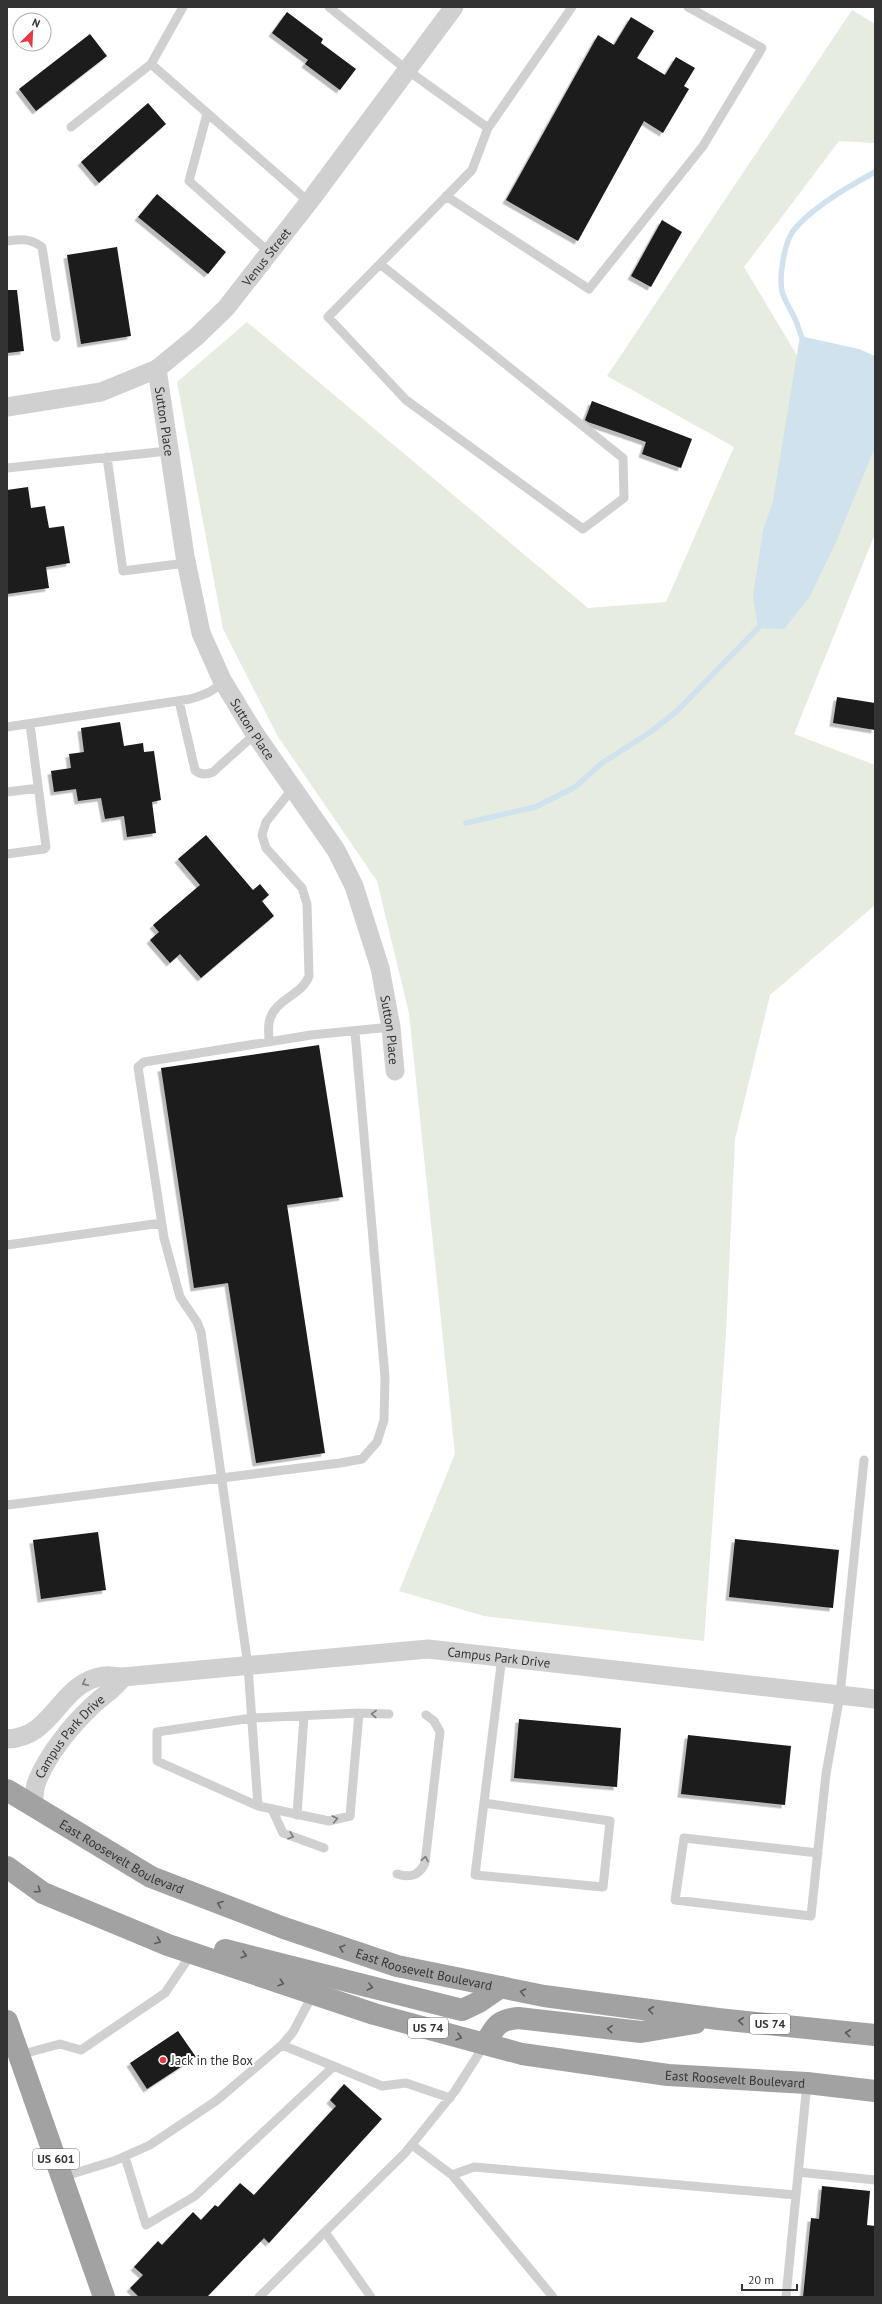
<svg xmlns="http://www.w3.org/2000/svg" width="882" height="2304" viewBox="0 0 882 2304" font-family="'PT Sans',sans-serif">
	<style>
		.green { fill: #e6ecdf }
		.water { fill: #cfe2ee }
		.lines { fill: none; stroke-linecap: round; stroke-linejoin: round }
		.stream { stroke: #cfe2ee; stroke-width: 5.5 }
		.building { fill: #1a1a1a; filter: url(#shadow) }
		.service { stroke: #d0d0d0; stroke-width: 9 }
		.minor { stroke: #d0d0d0; stroke-width: 19 }
		.trunk { stroke: #a2a2a2; stroke-width: 22 }
		.oneway { stroke: #7a7a7a }
		.oneway2 { stroke: #5a5a5a }
		.poi-dot { fill: #e63946; stroke: #fff; stroke-width: 1.5 }
		.labels { text-anchor: middle; stroke-width: 4; stroke-linejoin: round; paint-order: stroke }
		.shield { fill: #fff; stroke: #707070; stroke-width: 1 }
		.shield-label { font-size: 12px; font-weight: bold; fill: #333 }
		.street-label { font-size: 13px; fill: #333; stroke: #fff }
		.poi-label { font-size: 13px; fill: #333; stroke: #fff; text-anchor: start }
	</style>
	<defs>
		<filter id="shadow"><feDropShadow dx="-3.5" dy="3.5" stdDeviation="0" flood-color="#0004"/></filter>
	</defs>
	<rect width="100%" height="100%" fill="#fff"/>
	<path class="green" d="M 852,10 L 875,24 L 875,143 L 839,141 L 744,267 L 819,392 L 875,446 L 875,534 L 794,734 L 875,765 L 875,905 L 770,995 L 735,1139 L 726,1333 L 704,1641 L 484,1616 L 399,1591 L 455,1454 L 409,1013 L 377,881 L 277,735 L 223,629 L 177,382 L 247,322 L 588,608 L 666,602 L 734,447 L 607,376 Z"/>
	<path class="water" d="M 800,336 L 859,349 L 875,356 L 875,447 L 836,542 L 809,598 L 784,629 L 758,628 L 753,596 L 763,530 L 773,501 Z"/>
	<g class="lines">
		<path class="stream" d="M 804,341 C 799,334 799,326 795,319 C 791,310 784,300 782,291 C 779,276 784,244 793,231 C 811,208 849,186 875,172
			M 466,823 L 535,807 L 575,787 L 602,763 L 649,733 L 677,711 L 763,623"/>
	</g>
	<path class="building" d="M 287,12 L 323,39 L 321,43 L 356,69 L 340,90 L 305,64 L 308,60 L 272,33 Z
		M 631,17 L 654,31 L 637,58 L 665,75 L 676,57 L 695,68 L 684,86 L 689,89 L 663,133 L 644,121 L 578,241 L 506,200 L 598,35 L 614,45 Z
		M 90,34 L 107,56 L 36,111 L 19,89 Z
		M 148,103 L 166,124 L 99,183 L 81,162 Z
		M 157,194 L 226,252 L 208,274 L 138,217 Z
		M 662,220 L 682,232 L 651,287 L 631,276 Z
		M 117,247 L 131,336 L 81,344 L 67,255 Z
		M 7,290 L 17,290 L 24,351 L 7,353 Z
		M 592,401 L 692,439 L 681,468 L 642,454 L 646,442 L 588,422 L 585,420 Z
		M 28,487 L 31,508 L 45,506 L 49,528 L 64,526 L 70,563 L 46,567 L 49,588 L 7,594 L 7,490 Z
		M 837,697 L 875,703 L 875,730 L 833,723 Z
		M 120,722 L 124,746 L 143,743 L 144,752 L 154,751 L 161,800 L 152,802 L 156,833 L 127,837 L 124,816 L 105,819 L 101,798 L 78,801 L 76,789 L 54,792 L 51,771 L 71,768 L 69,754 L 84,752 L 81,728 Z
		M 206,835 L 253,890 L 260,884 L 269,895 L 262,901 L 274,916 L 201,978 L 180,954 L 170,963 L 150,940 L 159,932 L 153,925 L 200,885 L 178,859 Z
		M 319,1045 L 343,1197 L 287,1205 L 325,1453 L 256,1463 L 228,1283 L 194,1288 L 161,1068 Z
		M 98,1532 L 106,1590 L 41,1599 L 33,1540 Z
		M 735,1539 L 839,1550 L 833,1608 L 729,1597 Z
		M 519,1719 L 621,1728 L 617,1787 L 514,1778 Z
		M 688,1735 L 791,1746 L 785,1805 L 681,1794 Z
		M 178,2031 L 196,2057 L 147,2089 L 130,2063 Z
		M 344,2084 L 382,2119 L 269,2243 L 264,2238 L 207,2297 L 139,2297 L 130,2288 L 143,2275 L 134,2267 L 158,2241 L 162,2245 L 193,2212 L 201,2220 L 215,2205 L 218,2207 L 240,2183 L 254,2195 L 336,2106 L 330,2100 Z
		M 822,2186 L 870,2191 L 867,2225 L 875,2226 L 875,2297 L 803,2297 L 811,2218 L 819,2219 Z"/>
	<g class="lines">
		<path class="service" d="M 329,7 L 407,70 L 488,128 L 472,170 L 328,317 L 406,400 L 583,529 L 624,498 L 623,458 L 380,264
			M 151,64 L 309,202
			M 207,114 L 189,181 L 269,252
			M 71,127 L 151,64 L 183,7
			M 488,128 L 572,7
			M 446,196 L 589,289 L 703,146 L 762,48 L 688,7
			M 7,241 C 21,239 30,238 42,247 L 56,337
			M 107,457 L 123,571 L 186,563
			M 7,468 L 168,451
			M 179,701 L 195,770 C 200,775 206,775 213,772 L 255,734
			M 7,727 L 190,699 C 203,695 215,692 222,680
			M 7,792 L 38,788
			M 7,854 L 44,849 L 46,847 L 30,724
			M 269,1042 C 269,1036 268,1029 269,1023 C 273,999 302,996 309,976 L 307,904 L 302,888 L 266,848 L 262,835 L 266,822 L 293,788
			M 7,1245 L 161,1223
			M 7,1505 L 340,1463 L 362,1459 L 377,1442 L 384,1420 L 385,1377 L 355,1032
			M 389,1714 L 359,1713 L 252,1718 L 157,1732 L 157,1761 L 258,1806 L 248,1666 L 201,1332 L 197,1322 L 180,1297 L 164,1238 L 138,1067 L 144,1062 L 311,1035 L 391,1027
			M 484,1803 L 610,1821 L 603,1887 L 475,1875 L 502,1657
			M 258,1806 L 329,1821 L 350,1816 L 359,1713
			M 272,1809 L 283,1833 L 324,1848
			M 297,1815 L 304,1716
			M 818,1853 L 684,1838 L 675,1900 L 811,1916 L 826,1774 L 840,1695 L 864,1460
			M 397,1874 C 410,1878 419,1876 425,1863 L 440,1732 L 434,1721 L 426,1715
			M 282,2045 L 382,2086 L 406,2083 L 450,2098
			M 19,2055 L 60,2044 L 81,2050 L 165,1993 L 192,1953
			M 412,2145 L 452,2175 L 553,2297
			M 125,2157 L 146,2225 L 195,2196 L 333,2067
			M 798,2172 L 875,2180
			M 452,2175 L 474,2167 L 796,2195
			M 62,2177 L 114,2161 L 150,2145 L 216,2101 L 282,2045 L 293,2032 L 313,1994
			M 325,2232 L 371,2297
			M 259,2297 L 405,2153 L 455,2091 L 485,2044
			M 786,2297 L 807,2083"/>
		<g class="minor">
			<path id="s1" d="M 157,369 L 185,556 L 201,633 L 222,680 L 255,734 L 336,850 L 354,886 L 380,968 L 391,1027 L 395,1071"/>
			<path id="s2" d="M 7,407 L 101,392 L 157,369 L 196,337 L 226,308 L 309,202 L 454,7"/>
			<path id="s3" d="M 7,1739 C 54,1738 59,1682 104,1676 C 110,1675 117,1677 123,1677 L 428,1649 L 875,1699"/>
			<path id="s4" d="M 33,1806 C 34,1797 34,1787 38,1779 C 49,1753 71,1726 91,1707 C 102,1696 114,1690 123,1677"/>
		</g>
		<g class="trunk">
			<path id="s5" d="M 7,1790 L 151,1877 L 284,1928 L 397,1966 L 544,1996 L 718,2019 L 875,2035"/>
			<path id="s6" d="M 7,1867 L 43,1893 L 168,1945 L 374,2014 L 522,2054 L 668,2075 L 807,2083 L 875,2091"/>
			<path d="M 225,1950 L 462,2010 L 479,2002 L 501,1987"/>
			<path d="M 7,2021 L 104,2297"/>
			<path d="M 485,2044 C 495,2027 497,2020 518,2018 L 641,2032 L 695,2023"/>
		</g>
	</g>
	<defs><path id="oneway-chevron" d="M-2-3.5L2.5 0L-2 3.5" fill="none" stroke-width="1.6" stroke-linecap="round" stroke-linejoin="round"/></defs>
	<g class="oneway">
		<use href="#oneway-chevron" transform="translate(85 1683) rotate(153)"/>
		<use href="#oneway-chevron" transform="translate(374 1714) rotate(-178)"/>
		<use href="#oneway-chevron" transform="translate(335 1819) rotate(-12)"/>
		<use href="#oneway-chevron" transform="translate(291 1836) rotate(19)"/>
		<use href="#oneway-chevron" transform="translate(425 1859) rotate(-80)"/>
	</g>
	<g class="oneway2">
		<use href="#oneway-chevron" transform="translate(38 1890) rotate(35)"/>
		<use href="#oneway-chevron" transform="translate(220 1904) rotate(-159)"/>
		<use href="#oneway-chevron" transform="translate(158 1941) rotate(23)"/>
		<use href="#oneway-chevron" transform="translate(342 1948) rotate(-161)"/>
		<use href="#oneway-chevron" transform="translate(244 1955) rotate(16)"/>
		<use href="#oneway-chevron" transform="translate(281 1983) rotate(18)"/>
		<use href="#oneway-chevron" transform="translate(370 1987) rotate(14)"/>
		<use href="#oneway-chevron" transform="translate(523 1992) rotate(-168)"/>
		<use href="#oneway-chevron" transform="translate(651 2010) rotate(-173)"/>
		<use href="#oneway-chevron" transform="translate(741 2021) rotate(-174)"/>
		<use href="#oneway-chevron" transform="translate(610 2029) rotate(-175)"/>
		<use href="#oneway-chevron" transform="translate(848 2033) rotate(-174)"/>
		<use href="#oneway-chevron" transform="translate(459 2037) rotate(15)"/>
	</g>
	<circle class="poi-dot" cx="163" cy="2060" r="4"/>
	<g class="labels">
		<g class="shield">
			<rect x="750" y="2014" width="40" height="20" rx="3"/>
			<rect x="408" y="2018" width="40" height="20" rx="3"/>
			<rect x="33" y="2149" width="46" height="20" rx="3"/>
		</g>
		<g class="shield-label">
			<text x="770" y="2028">US 74</text>
			<text x="428" y="2032">US 74</text>
			<text x="56" y="2163">US 601</text>
		</g>
		<g class="street-label">
			<text dy="5" stroke="none"><textPath href="#s2" startOffset="313">Venus Street</textPath></text>
			<text dy="5" stroke="none"><textPath href="#s1" startOffset="53">Sutton Place</textPath></text>
			<text dy="5" stroke="none"><textPath href="#s1" startOffset="377">Sutton Place</textPath></text>
			<text dy="5" stroke="none"><textPath href="#s1" startOffset="713">Sutton Place</textPath></text>
			<text dy="5" stroke="none"><textPath href="#s3" startOffset="516">Campus Park Drive</textPath></text>
			<text dy="5" stroke="none"><textPath href="#s4" startOffset="81">Campus Park Drive</textPath></text>
			<text dy="5" stroke="none"><textPath href="#s5" startOffset="133">East Roosevelt Boulevard</textPath></text>
			<text dy="5" stroke="none"><textPath href="#s5" startOffset="457">East Roosevelt Boulevard</textPath></text>
			<text dy="5" stroke="none"><textPath href="#s6" startOffset="765">East Roosevelt Boulevard</textPath></text>
		</g>
		<g class="poi-label">
			<text x="171" y="2065">Jack in the Box</text>
		</g>
	</g>
	<rect width="882" height="2304" fill="none" stroke="#333333" stroke-width="16"/>
	<g transform="translate(32 32) rotate(24)"><circle r="19" fill="#ffffff" stroke="#adadad"/>
	<path d="M0-3L7 15L0 10L-7 15Z" fill="#e63946"/>
	<text y="-6" font-size="11" font-weight="bold" text-anchor="middle" fill="#333333">N</text>
	</g>
	<path d="M742 2284v6h55v-6" fill="none" stroke="#333333" stroke-width="2"/>
	<text x="748" y="2284" font-size="12" fill="#333333" stroke="#ffffff" stroke-width="3" paint-order="stroke">20 m</text>
</svg>
